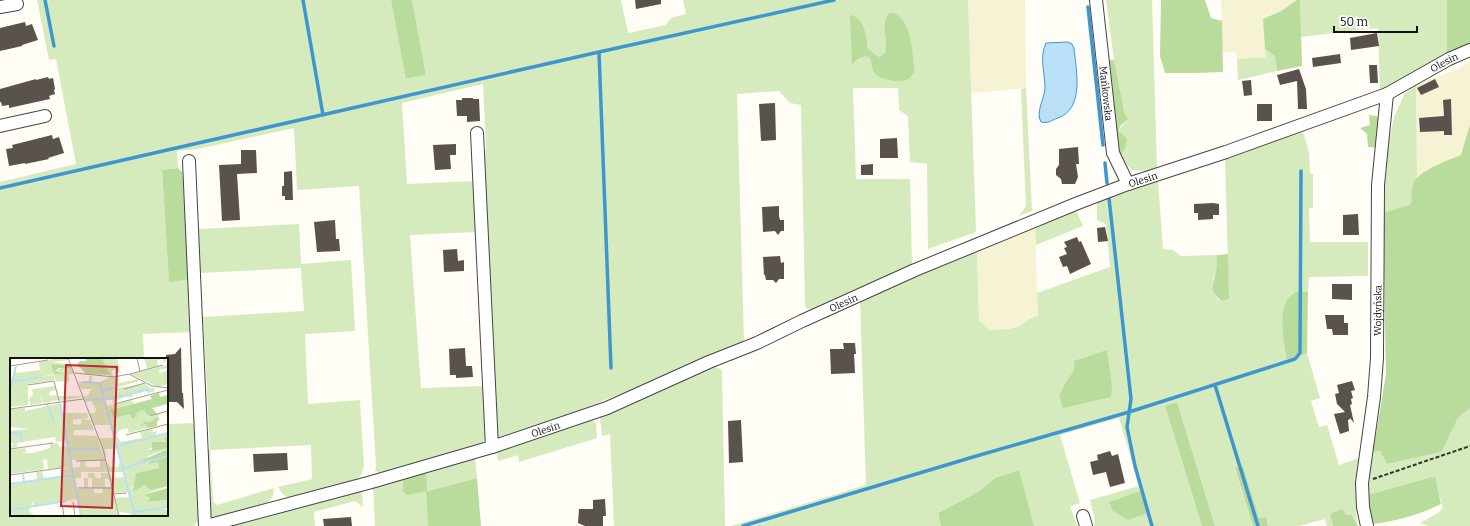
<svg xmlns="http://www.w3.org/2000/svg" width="1470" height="526" viewBox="0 0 1470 526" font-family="Bitter,serif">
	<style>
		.farmland { fill: #f6f3d4 }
		.green { fill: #d5ebbd; fill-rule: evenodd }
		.forest { fill: #b9dc9c }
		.water { fill: #b9e0f7; stroke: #3f96cf }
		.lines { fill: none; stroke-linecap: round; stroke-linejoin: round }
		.stream { stroke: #3f96cf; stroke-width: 3.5 }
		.building { fill: #5a524d }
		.minor-casing { stroke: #444; stroke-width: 14 }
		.path { stroke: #333; stroke-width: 2; stroke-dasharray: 4 2; stroke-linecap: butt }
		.minor { stroke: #fff; stroke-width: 12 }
		.labels { text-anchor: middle; stroke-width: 4; stroke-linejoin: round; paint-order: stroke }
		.street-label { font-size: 10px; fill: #111; stroke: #fff }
		.inset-river { fill: none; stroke: #b9e0f7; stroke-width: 2 }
		.inset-road { fill: none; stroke: #a09f9a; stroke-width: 1 }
		.view { fill: #c4262e; fill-opacity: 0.15; stroke: #c4262e; stroke-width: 2 }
		.inset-edge { fill: none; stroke: #111; stroke-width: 2 }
	</style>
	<rect width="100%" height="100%" fill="#fffdf5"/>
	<path class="farmland" d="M 968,0 L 1025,0 L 1026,88 L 971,93 Z
		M 1221,0 L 1297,0 L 1281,11 L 1263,19 L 1266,57 L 1237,59 L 1236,52 L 1222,53 Z
		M 1470,61 L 1470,124 L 1461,155 L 1435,166 L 1417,177 L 1416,84 L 1456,70 Z
		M 1035,227 L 1038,316 L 1031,317 L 1019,326 L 1007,329 L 990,330 L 979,321 L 977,251 Z"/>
	<path class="green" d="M 37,0 L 391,0 L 407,79 L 426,75 L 412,0 L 621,0 L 628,33 L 666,25 L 671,18 L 686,14 L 683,0 L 968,0 L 976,232 L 928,249 L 927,164 L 910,162 L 908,116 L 899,110 L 898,88 L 853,88 L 856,179 L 910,179 L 912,265 L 814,311 L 807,309 L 805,305 L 801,105 L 790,103 L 779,91 L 737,94 L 744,342 L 653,381 L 557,419 L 496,438 L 483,154 L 486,149 L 483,84 L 402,103 L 407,184 L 474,181 L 475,232 L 410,235 L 421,388 L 483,386 L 485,438 L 484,441 L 479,445 L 381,473 L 375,471 L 376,466 L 359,186 L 297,190 L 294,128 L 197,149 L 177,151 L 178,168 L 162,170 L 169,281 L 191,279 L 193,332 L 143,334 L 144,359 L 11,359 L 11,515 L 167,515 L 167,424 L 198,423 L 201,517 L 194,526 L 0,526 L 0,182 L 76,164 L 56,59 L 49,60 ZM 859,19 L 865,34 L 868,49 L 879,57 L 885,53 L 887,45 L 885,35 L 909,35 L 915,72 L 909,79 L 873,70 L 872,61 L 869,57 C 862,55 857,60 852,64 Z
		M 1106,0 L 1152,0 L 1157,168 L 1149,171 L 1132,170 L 1124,162 L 1121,156 L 1125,148 C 1120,133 1115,131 1128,119 L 1124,112 L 1118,89 Z
		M 1300,0 L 1447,0 L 1447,57 L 1380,90 L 1378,28 L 1301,37 Z
		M 1265,49 L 1275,56 L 1277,71 L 1238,80 L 1237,59 L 1266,57 Z
		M 1416,84 L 1417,177 L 1413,184 L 1411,204 L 1383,213 L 1387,152 L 1394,117 L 1404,95 Z
		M 1026,88 L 1032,211 L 1019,216 L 1026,206 L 1021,89 Z
		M 1303,132 L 1309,152 L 1310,173 L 1313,174 L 1313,208 L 1309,208 L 1310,242 L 1368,242 L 1368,276 L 1309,277 L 1308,292 L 1295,292 L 1288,299 L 1287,358 L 1307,353 L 1320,398 L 1311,401 L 1319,427 L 1327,425 L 1339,465 L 1359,458 L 1356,499 L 1357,523 L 1352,515 L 1330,514 L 1333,526 L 1327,526 L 1325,519 L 1299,526 L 1268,526 L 1266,517 L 1259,518 L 1243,466 L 1235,469 L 1253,526 L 1215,526 L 1177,402 L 1165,406 L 1202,526 L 1094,526 L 1095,520 L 1090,500 L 1139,486 L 1119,418 L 1060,435 L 1080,503 L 1070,506 L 1077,526 L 1034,526 L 1018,470 L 995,478 L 978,492 L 938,513 L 941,526 L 731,526 L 866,485 L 860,299 L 977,251 L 979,321 L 990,330 C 999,329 1011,330 1019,326 C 1027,322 1028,317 1038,316 L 1037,293 L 1110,267 L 1106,224 L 1097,220 L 1097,200 L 1119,195 L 1158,180 L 1163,249 L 1173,250 L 1181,256 L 1217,255 L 1216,271 L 1213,279 L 1216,297 L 1221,301 L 1229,299 L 1225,157 ZM 1140,491 L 1128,520 L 1122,516 L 1110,502 Z
		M 1076,210 L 1083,226 L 1036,245 L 1035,227 Z
		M 299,224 L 301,264 L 351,260 L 355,331 L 305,334 L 308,404 L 360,400 L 364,467 L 361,475 L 357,479 L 293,497 C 284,498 283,494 278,487 L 312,479 L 311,445 L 210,450 L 213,501 L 217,505 L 274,488 C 273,493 274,497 270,500 C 263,509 229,515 216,518 L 210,518 L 204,450 L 210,450 L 203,317 L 304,311 L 301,268 L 200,273 L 198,229 Z
		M 714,366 L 722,370 L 725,526 L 614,526 L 610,434 L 602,436 L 600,417 L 603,412 Z
		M 1470,408 L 1470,526 L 1428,526 L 1420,523 L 1438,513 L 1443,508 L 1434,476 L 1367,495 L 1373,452 L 1380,451 L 1387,464 L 1440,452 L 1458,418 Z
		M 591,419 L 596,423 L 597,438 L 519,462 L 518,455 L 498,461 L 496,452 Z
		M 475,456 L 477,478 L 426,491 L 428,526 L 375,526 L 373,487 L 403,479 L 403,490 L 426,491 L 426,472 Z
		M 362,489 L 363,507 L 355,501 L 314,512 L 315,526 L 231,526 Z"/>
	<path class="forest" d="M 391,0 L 412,0 L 426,75 L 406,79 Z
		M 1161,0 L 1205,0 L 1211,18 L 1222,21 L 1223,72 L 1196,73 L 1165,73 L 1160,56 Z
		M 1297,0 L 1300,0 L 1302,66 L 1277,71 L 1275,56 L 1265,49 L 1263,19 L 1281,11 Z
		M 1447,0 L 1470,0 L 1470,45 L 1447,57 Z
		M 894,13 C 913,23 912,53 915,72 L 909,79 C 905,80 900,81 896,81 C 889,81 875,77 873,70 C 871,65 872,61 869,57 C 862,55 857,59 852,65 L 850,15 C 865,17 866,37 868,49 L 879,57 L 885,53 C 889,39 880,28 888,14 Z
		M 1109,60 L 1114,60 L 1124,112 L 1128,119 L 1120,126 L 1119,131 L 1127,139 L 1125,148 L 1121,156 L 1118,148 Z
		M 1369,115 L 1376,116 L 1382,121 L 1380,148 L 1368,147 L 1367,134 L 1360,128 L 1370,125 Z
		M 1470,124 L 1470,408 L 1458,418 L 1441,452 L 1387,464 L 1380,451 L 1373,452 L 1386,374 L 1383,213 L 1411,204 C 1412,197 1411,190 1413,184 C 1417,171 1449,160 1461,155 Z
		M 178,168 L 182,172 L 186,196 L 191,279 L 169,282 L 162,170 Z
		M 1228,254 L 1229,299 L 1222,301 C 1209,292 1213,284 1216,271 C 1217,266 1216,260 1217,255 Z
		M 1295,292 L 1308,292 L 1307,353 L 1287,359 C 1284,342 1278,314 1288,299 C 1290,296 1293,294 1295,292 Z
		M 1107,350 L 1112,386 L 1111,397 L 1063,408 L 1059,396 L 1066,382 L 1074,371 L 1074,361 Z
		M 1177,402 L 1215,526 L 1202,526 L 1165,406 Z
		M 1243,466 L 1259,518 L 1266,517 L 1268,526 L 1253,526 L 1235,468 Z
		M 1019,470 L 1034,526 L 941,526 L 938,513 L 978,492 L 995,478 Z
		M 426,472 L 427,491 L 477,478 L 481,526 L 428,526 L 426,491 L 407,495 L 403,491 L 403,479 Z
		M 1435,476 L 1441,504 C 1422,514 1393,522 1372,524 L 1367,495 Z
		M 1140,491 L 1147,513 L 1128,520 L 1113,511 L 1109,502 Z
		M 1342,509 L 1346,515 L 1352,515 L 1358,526 L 1333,526 L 1330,514 Z"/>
	<path class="water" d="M 1068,42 L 1072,44 L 1074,48 C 1076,70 1085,108 1058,118 C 1051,120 1049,124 1041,122 C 1035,112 1045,98 1045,88 C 1045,72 1039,58 1046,43 Z"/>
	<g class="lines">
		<path class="stream" d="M 45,0 L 54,46
			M 303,0 L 323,115
			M 1088,7 L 1103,145
			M 599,52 L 611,368
			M 1105,163 L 1107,183
			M 0,188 L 599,52 L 834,0
			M 1109,198 L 1131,399 L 1127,427 L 1135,466 L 1152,526
			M 1215,385 L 1258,526
			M 743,526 L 973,457 L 1129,412 L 1295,359 L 1300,353 L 1301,171"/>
	</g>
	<path class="building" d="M 635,0 L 661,0 L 661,4 L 636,9 Z
		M 25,22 L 26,26 L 32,24 L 38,40 L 22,45 L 22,46 L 0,51 L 0,28 Z
		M 1377,33 L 1379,46 L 1351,50 L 1350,38 Z
		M 1340,54 L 1341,63 L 1313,67 L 1312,58 Z
		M 1369,65 L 1377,65 L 1378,83 L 1370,83 Z
		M 1299,69 L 1306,89 L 1307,109 L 1298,109 L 1297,81 L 1280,85 L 1277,75 Z
		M 48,77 L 49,79 L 53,78 L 55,89 L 54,90 L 55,94 L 49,96 L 50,99 L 9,108 L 9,105 L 2,106 L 1,102 L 0,102 L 0,89 L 36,79 L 36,80 Z
		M 1435,79 L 1439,87 L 1421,95 L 1417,88 Z
		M 1251,80 L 1252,95 L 1244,96 L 1242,81 Z
		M 462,98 L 473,98 L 473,99 L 479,99 L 480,121 L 467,122 L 467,116 L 457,116 L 456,100 L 462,100 Z
		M 1451,99 L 1452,135 L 1444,135 L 1444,131 L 1420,132 L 1419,118 L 1444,116 L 1443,100 Z
		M 775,103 L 776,140 L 761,141 L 759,104 Z
		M 1257,104 L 1272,104 L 1272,121 L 1257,121 Z
		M 52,135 L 53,139 L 59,137 L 64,153 L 48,158 L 49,159 L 25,164 L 25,163 L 9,166 L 6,149 L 13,148 L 12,145 Z
		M 897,138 L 898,158 L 880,158 L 880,139 Z
		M 456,144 L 456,155 L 450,155 L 451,169 L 435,170 L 433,145 Z
		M 1078,147 L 1079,164 L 1076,164 L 1078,177 L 1075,184 L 1062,184 L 1061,179 L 1056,175 L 1056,169 L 1059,165 L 1059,149 Z
		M 241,150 L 256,150 L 257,173 L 237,174 L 240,220 L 222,221 L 219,165 L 241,164 Z
		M 873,164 L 873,175 L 861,175 L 861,165 Z
		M 292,171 L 293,200 L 285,200 L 285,196 L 282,196 L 282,186 L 284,186 L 284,172 Z
		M 1213,203 L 1219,204 L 1219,215 L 1213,215 L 1213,219 L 1198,220 L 1198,213 L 1194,213 L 1194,204 Z
		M 779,206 L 779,216 L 780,220 L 784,220 L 784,231 L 781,231 L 778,235 L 775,231 L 763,232 L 762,207 Z
		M 1358,214 L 1359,235 L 1343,235 L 1343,215 Z
		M 335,220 L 336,239 L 339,239 L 340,251 L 317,252 L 314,222 Z
		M 1105,227 L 1108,241 L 1098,242 L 1097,228 Z
		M 1077,237 L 1079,242 L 1081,241 L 1091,264 L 1070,274 L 1067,266 L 1063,267 L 1059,257 L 1067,254 L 1064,248 L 1067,247 L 1064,242 Z
		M 457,249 L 458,261 L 464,260 L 464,271 L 444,272 L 443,250 Z
		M 780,256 L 781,263 L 784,262 L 784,279 L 779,279 L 776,283 L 773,280 L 766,280 L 765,275 L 764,275 L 763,257 Z
		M 1332,284 L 1352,284 L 1352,300 L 1332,299 Z
		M 1325,315 L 1344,315 L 1344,323 L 1348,323 L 1348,335 L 1333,335 L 1332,329 L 1327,329 Z
		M 843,343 L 855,343 L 856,354 L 854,354 L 855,373 L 831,374 L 830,349 L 844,349 Z
		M 181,347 L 182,393 L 183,393 L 184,409 L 177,402 L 169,402 L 169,394 L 167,394 L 166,355 L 175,354 Z
		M 465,348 L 466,366 L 472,366 L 473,377 L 456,378 L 456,375 L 450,375 L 449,349 Z
		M 1352,381 L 1355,390 L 1351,391 L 1353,398 L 1351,399 L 1352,404 L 1350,405 L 1354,423 L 1350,418 L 1350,419 L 1348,420 L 1349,431 L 1340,434 L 1334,414 L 1345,412 L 1337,404 L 1335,394 L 1339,393 L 1337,385 Z
		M 741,420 L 743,462 L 729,463 L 728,421 Z
		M 1110,451 L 1112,456 L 1118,454 L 1125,483 L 1110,487 L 1106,472 L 1093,475 L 1090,462 L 1098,460 L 1097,455 Z
		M 287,453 L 288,470 L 254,472 L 253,454 Z
		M 605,499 L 606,516 L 603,516 L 603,526 L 585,526 L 578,523 L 579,509 L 593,509 L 593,500 Z
		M 351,517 L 352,526 L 324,526 L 323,519 Z"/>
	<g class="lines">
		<g class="minor-casing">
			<g id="minor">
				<path id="s1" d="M 1096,0 L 1113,153 L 1128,184"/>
				<path d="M 0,7 L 17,4"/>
				<path d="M 0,126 L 45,116"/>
				<path d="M 477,133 L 492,447"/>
				<path d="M 189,161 L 205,526"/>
				<path d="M 1083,516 L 1086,526"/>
				<path id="s2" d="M 206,526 L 368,483 L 492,447 L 607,408 L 709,362 L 757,343 L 802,321 L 915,270 L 1078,203 L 1128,184 L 1226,152 L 1387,94 L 1449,59 L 1470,50"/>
				<path id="s3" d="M 1367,526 L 1363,507 L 1362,483 L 1374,397 L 1377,358 L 1378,185 L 1387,94"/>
			</g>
		</g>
		<path class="path" d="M 1373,479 L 1470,446"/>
		<use href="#minor" class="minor"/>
	</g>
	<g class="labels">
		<g class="street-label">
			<text dy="4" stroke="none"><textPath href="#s2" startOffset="1325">Olesin</textPath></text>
			<text dy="4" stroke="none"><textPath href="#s1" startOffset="94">Mańkowska</textPath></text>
			<text dy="4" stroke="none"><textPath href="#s2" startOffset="1001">Olesin</textPath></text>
			<text dy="4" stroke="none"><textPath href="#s2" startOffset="677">Olesin</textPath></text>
			<text dy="4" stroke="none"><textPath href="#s3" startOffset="217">Wojdyńska</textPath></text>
			<text dy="4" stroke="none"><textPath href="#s2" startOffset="353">Olesin</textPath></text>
		</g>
	</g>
	<g transform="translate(10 358)">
		<rect width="158" height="158" fill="#fffdf5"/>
		<path d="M 41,0 L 58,0 L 59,2 L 42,4 L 60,7 L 42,6 L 44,16 L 30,19 L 44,17 L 44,22 L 18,26 L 18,47 L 0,49 L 0,24 L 6,8 L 6,15 L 30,12 L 29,4 L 41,2 ZM 92,0 L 107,0 L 111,16 L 105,12 L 102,12 L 103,19 L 99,18 ZM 134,0 L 155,0 L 156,6 L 152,1 L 147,2 L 148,8 L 137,11 ZM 158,7 L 158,10 L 149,12 L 150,15 L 158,12 L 158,26 L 148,29 L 121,16 ZM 54,9 L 62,10 L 65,16 L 59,16 L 59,24 L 46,23 L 44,16 L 55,16 L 45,13 ZM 79,18 L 82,18 L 82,23 L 86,26 L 100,19 L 106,20 L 105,22 L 111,21 L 106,23 L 106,26 L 127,21 L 129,23 L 101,31 L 135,26 L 139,28 L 139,31 L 144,30 L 145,33 L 138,35 L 136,32 L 123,35 L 122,41 L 122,39 L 114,39 L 103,45 L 102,41 L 95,42 L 97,48 L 122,42 L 123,46 L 100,52 L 102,56 L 134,52 L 139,59 L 149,56 L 149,60 L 141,64 L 131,65 L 136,66 L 137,70 L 119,75 L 117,70 L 110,72 L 106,77 L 111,84 L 132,80 L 130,74 L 140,71 L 144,74 L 148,73 L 145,78 L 158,74 L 158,79 L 154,80 L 156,83 L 150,85 L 150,83 L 138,92 L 145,93 L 151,89 L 158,91 L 138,98 L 137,101 L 129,105 L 142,102 L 148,104 L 149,110 L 126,115 L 125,126 L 121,131 L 135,127 L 140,132 L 158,128 L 133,137 L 140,140 L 137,144 L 158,142 L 158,149 L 153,151 L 158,152 L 158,158 L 122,158 L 119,155 L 109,154 L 105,140 L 120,139 L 118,134 L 104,135 L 99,115 L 102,120 L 115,119 L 113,114 L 99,114 L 97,104 L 100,109 L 108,109 L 110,103 L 107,91 L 95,91 L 96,102 L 89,80 L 104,80 L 101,67 L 83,67 L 79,55 L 85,55 L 86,51 L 81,43 L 74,44 L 73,38 L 79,37 L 80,32 L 84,31 L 71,31 L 68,24 L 79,23 ZM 45,28 L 46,32 L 39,34 L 40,38 L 47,37 L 48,42 L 33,45 L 30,35 L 32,45 L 20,47 L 19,39 L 23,38 L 22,31 ZM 48,38 L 71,38 L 72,39 L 49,43 ZM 51,45 L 53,55 L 77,55 L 78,60 L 63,62 L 63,66 L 71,67 L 72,61 L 80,62 L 84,72 L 64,72 L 63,77 L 87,78 L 95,102 L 61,102 L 63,110 L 70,109 L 70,103 L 75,103 L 76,109 L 90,109 L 90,103 L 95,103 L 98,114 L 71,114 L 71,120 L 65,120 L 67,131 L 84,131 L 84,135 L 92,135 L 93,130 L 82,130 L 82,120 L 78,120 L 78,130 L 74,130 L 74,120 L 78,120 L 78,115 L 84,115 L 86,120 L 91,120 L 91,115 L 98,115 L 100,122 L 95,120 L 95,129 L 100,129 L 100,124 L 109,158 L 71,158 L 67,141 L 24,149 L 23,143 L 19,153 L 25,158 L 0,158 L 0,126 L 14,124 L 13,116 L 15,124 L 27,122 L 26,114 L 32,113 L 34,121 L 52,118 L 51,111 L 60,109 L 38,111 L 37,101 L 33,102 L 34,111 L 0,116 L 0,92 L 15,90 L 16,94 L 11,95 L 23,95 L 40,90 L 40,86 L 48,85 L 49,89 L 57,88 L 55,82 L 46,84 L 45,79 L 7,85 L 7,89 L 0,90 L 4,85 L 0,86 L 0,73 L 19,71 L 0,69 L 0,51 L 15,50 L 15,53 Z" fill="#d5ebbd"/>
		<path d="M 76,0 L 92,0 L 100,17 L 76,16 L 67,6 L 70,3 L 76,3 ZM 41,6 L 60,7 L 62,10 L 49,10 L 45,13 L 55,16 L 44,16 ZM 149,35 L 150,39 L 158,37 L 158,46 L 142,50 L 147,56 L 138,58 L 134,52 L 127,54 L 125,60 L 122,60 L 120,56 L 104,60 L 100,52 L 142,41 L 140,38 ZM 147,59 L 150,62 L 147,63 L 147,68 L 137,70 L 136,66 L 130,68 L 134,64 L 141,64 ZM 158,79 L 158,90 L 138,94 L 142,91 L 142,84 L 156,84 L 154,80 ZM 158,91 L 158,128 L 140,132 L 135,127 L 123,133 L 126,115 L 149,110 L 148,104 L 139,106 L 142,102 L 128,104 ZM 158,130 L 158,142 L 137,144 L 140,140 L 133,137 Z" fill="#b9dc9c"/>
		<path class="inset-river" d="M 0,24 L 30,19M 72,24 L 90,25 L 125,158M 1,29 L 6,8M 92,33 L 107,29M 74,42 L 100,41 L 140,31M 50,45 L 71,158M 37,46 L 44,64M 0,76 L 10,74 L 12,84M 107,88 L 158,75M 59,91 L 89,91M 113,110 L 158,98M 14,124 L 63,117M 0,126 L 14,124 L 13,116M 0,152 L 56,143M 125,154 L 157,149"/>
		<path class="inset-road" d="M 58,0 L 93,91 L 109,158M 127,0 L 130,14M 0,8 L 38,2M 65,15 L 104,19 L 119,16 L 142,28 L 158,30M 120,16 L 153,7M 18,27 L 44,23 L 49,43M 114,31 L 135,25M 104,46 L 158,32M 0,51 L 73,41M 140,58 L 158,53M 116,77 L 158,66M 0,91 L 43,85M 66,103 L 96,102M 0,117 L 51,110M 68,130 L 102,130M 104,136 L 117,135M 63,144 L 65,158M 52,146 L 54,158"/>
		<path class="view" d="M 56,7 L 107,9 L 102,150 L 51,148 Z"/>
		<rect width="158" height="158" class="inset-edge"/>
	</g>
	<path d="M1334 26v6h83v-6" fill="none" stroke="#111111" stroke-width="2"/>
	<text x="1340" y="26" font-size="12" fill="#111111" stroke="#ffffff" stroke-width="3" paint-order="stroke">50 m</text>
</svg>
